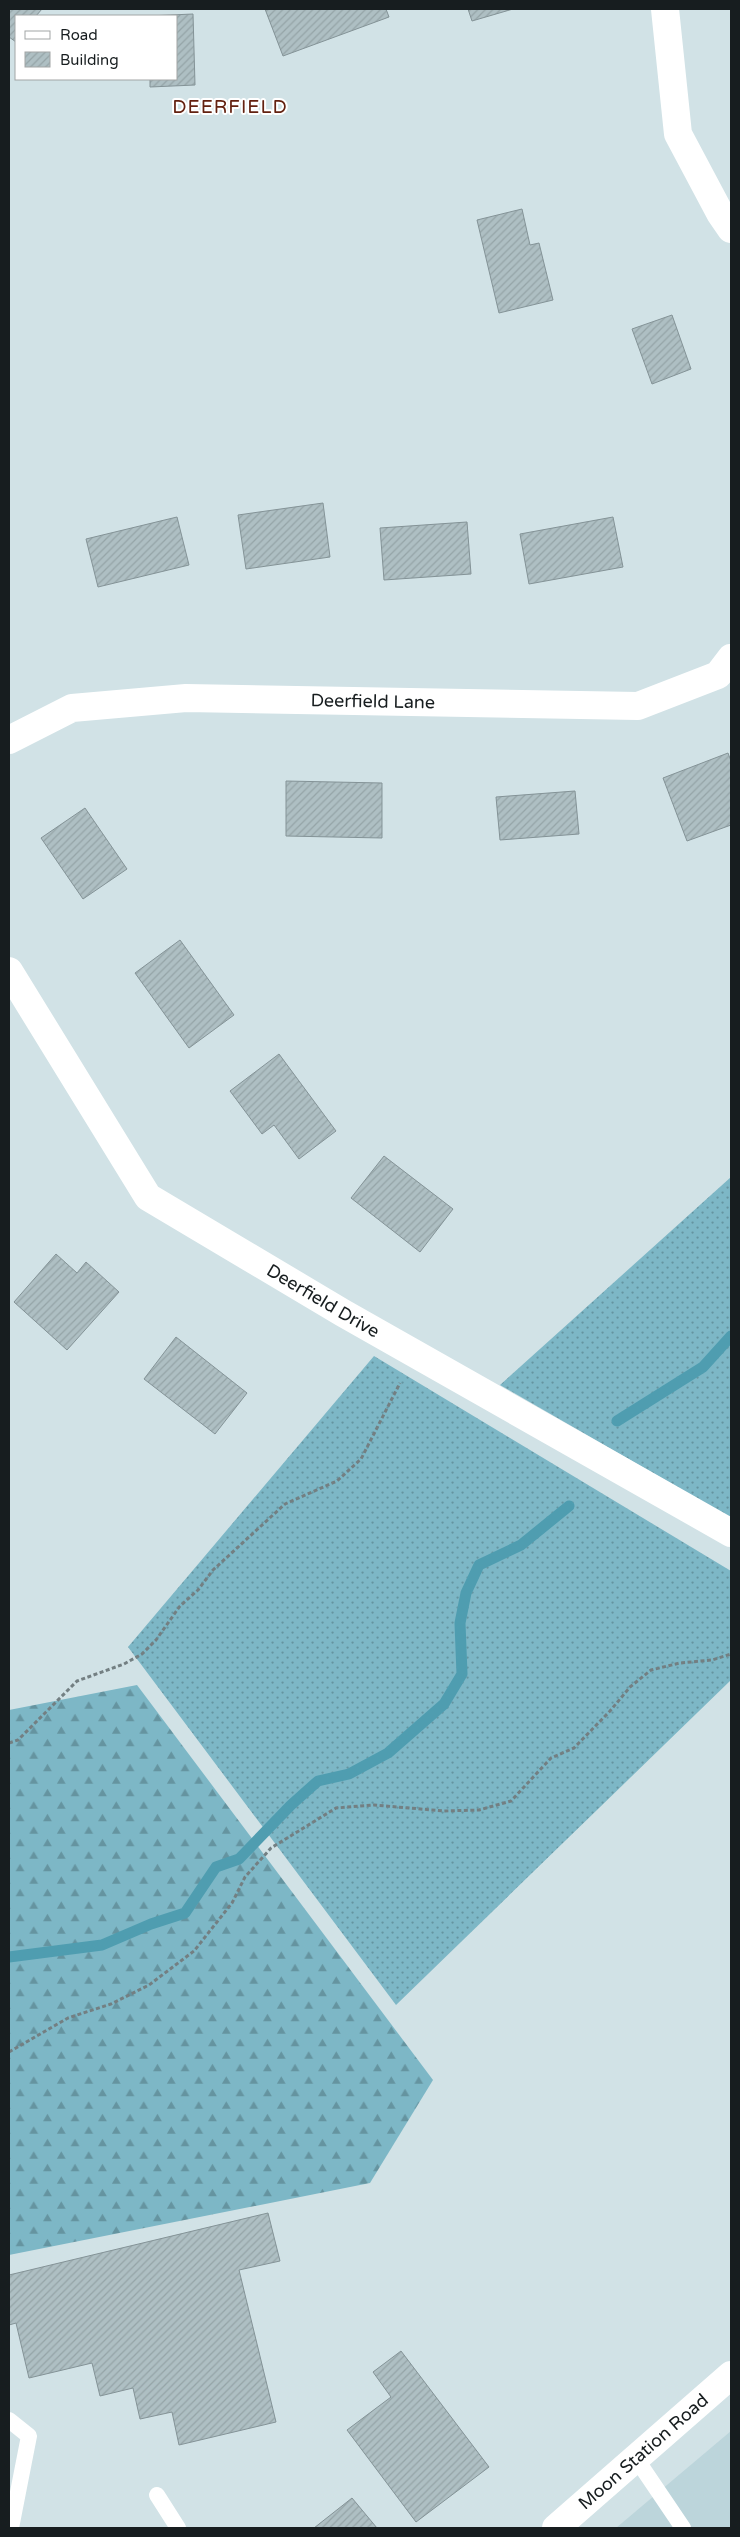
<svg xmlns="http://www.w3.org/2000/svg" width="740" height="2537" font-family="'Varela Round',sans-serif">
<defs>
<pattern id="grass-dots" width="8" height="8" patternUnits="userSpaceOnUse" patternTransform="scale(1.25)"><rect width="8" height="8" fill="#7db7c6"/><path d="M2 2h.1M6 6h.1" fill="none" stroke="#6594a0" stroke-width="1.8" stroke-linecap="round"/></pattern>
<pattern id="forest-firs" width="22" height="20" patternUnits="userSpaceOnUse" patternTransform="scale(1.25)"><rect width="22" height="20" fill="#7db7c6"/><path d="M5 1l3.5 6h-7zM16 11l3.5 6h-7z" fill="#6594a0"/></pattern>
<pattern id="building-hatch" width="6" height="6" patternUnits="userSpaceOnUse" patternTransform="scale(1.25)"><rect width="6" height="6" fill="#aebfc3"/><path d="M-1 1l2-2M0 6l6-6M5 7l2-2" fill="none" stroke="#95a4a7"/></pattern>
</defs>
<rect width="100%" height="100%" fill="#d1e2e6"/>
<!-- built -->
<path fill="#bcd5db" d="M731,2431V2528H616Z"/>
<!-- grass -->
<path fill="url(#grass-dots)" d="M731,1177V1518L500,1385Z
M374,1356L731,1571V1680L396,2005L128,1647Z"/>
<!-- forest -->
<path fill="url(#forest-firs)" d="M137,1685L433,2080L370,2183L9,2255V1710Z"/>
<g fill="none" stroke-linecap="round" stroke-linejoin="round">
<!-- stream -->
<path stroke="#4f9db0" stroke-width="11" d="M617,1421L703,1367L731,1336
M9,1957L102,1945L151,1924L185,1913L216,1867L239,1859L291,1805L318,1781L349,1774L388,1753L444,1704L462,1674L460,1623L466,1593L479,1565L521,1545L569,1506"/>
</g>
<!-- building -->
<path fill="url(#building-hatch)" stroke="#849397" d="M9,9H42L36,16H16V42L9,37Z
M265,9H386L389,17L283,56Z
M468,9H513L472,21Z
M193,14L195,85L150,87V79H176V16H148Z
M522,209L530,245L539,243L553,300L499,313L477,220Z
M672,315L691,369L652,384L632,329Z
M323,503L330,557L246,569L238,515Z
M177,517L189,565L98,587L86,539Z
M613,517L623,567L529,584L520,534Z
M467,522L471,574L384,580L380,528Z
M728,753L731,761V825L687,841L663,778Z
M286,781L382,783V838L286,836Z
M575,791L579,834L500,840L496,797Z
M85,808L127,869L83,899L41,838Z
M180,940L234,1015L189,1048L135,973Z
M279,1054L336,1131L299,1159L274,1125L262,1134L230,1091Z
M384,1156L453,1209L420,1252L351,1198Z
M56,1254L77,1273L86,1262L119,1292L67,1350L14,1302Z
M176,1337L247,1393L215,1434L144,1379Z
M268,2213L280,2261L239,2270L276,2422L179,2445L172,2412L140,2419L133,2388L100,2396L92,2363L29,2378L16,2323L9,2325V2275Z
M401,2351L489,2467L416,2522L347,2430L391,2397L373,2372Z
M352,2498L377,2528H314Z"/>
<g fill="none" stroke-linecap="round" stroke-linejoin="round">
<!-- path -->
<path stroke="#737f82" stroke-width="3" stroke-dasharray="4 2.5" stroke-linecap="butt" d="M9,1743L18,1740L77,1681L124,1664L142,1654L156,1640L180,1606L198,1590L213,1570L285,1504L337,1481L361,1459L400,1383
M9,2052L68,2018L111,2004L149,1985L194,1951L232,1903L245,1877L271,1848L336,1808L374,1805L444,1811L479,1810L511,1801L551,1758L574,1748L610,1711L630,1687L651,1670L680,1663L712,1660L731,1654"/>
<!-- lane -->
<path stroke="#fff" stroke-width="16" d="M9,2420L29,2436L11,2528
M635,2457L683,2528
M157,2495L178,2528"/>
<!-- street -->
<g stroke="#fff" stroke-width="28">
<path d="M665,9L678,134L720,213L731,229"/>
<path id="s1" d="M9,740L72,708L186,698L638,706L718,675L731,658"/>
<path id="s2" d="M9,971L148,1197L343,1313L731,1533"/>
</g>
<!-- secondary -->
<path stroke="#fff" stroke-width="28" id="s3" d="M556,2528L731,2375"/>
</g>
<g text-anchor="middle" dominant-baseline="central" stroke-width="4" stroke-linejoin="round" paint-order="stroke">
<!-- street labels -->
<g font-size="18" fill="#171d1f" stroke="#fff">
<text stroke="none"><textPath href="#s1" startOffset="372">Deerfield Lane</textPath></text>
<text stroke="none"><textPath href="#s2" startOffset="469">Deerfield Drive</textPath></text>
<text stroke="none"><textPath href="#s3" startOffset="116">Moon Station Road</textPath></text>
</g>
<!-- neighbourhood labels -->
<g font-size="19" letter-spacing="1" fill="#632110" stroke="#fff">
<text x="230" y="107">DEERFIELD</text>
</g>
</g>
<!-- border -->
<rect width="740" height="2537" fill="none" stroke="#171d1f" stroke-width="20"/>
<!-- legend -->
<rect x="15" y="15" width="162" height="65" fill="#ffffff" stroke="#a2a5a5"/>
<rect x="25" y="31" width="25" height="8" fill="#ffffff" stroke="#a2a5a5"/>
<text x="60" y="40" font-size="15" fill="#171d1f">Road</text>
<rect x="25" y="52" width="25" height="15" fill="url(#building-hatch)" stroke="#a2a5a5"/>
<text x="60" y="65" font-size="15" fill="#171d1f">Building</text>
</svg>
